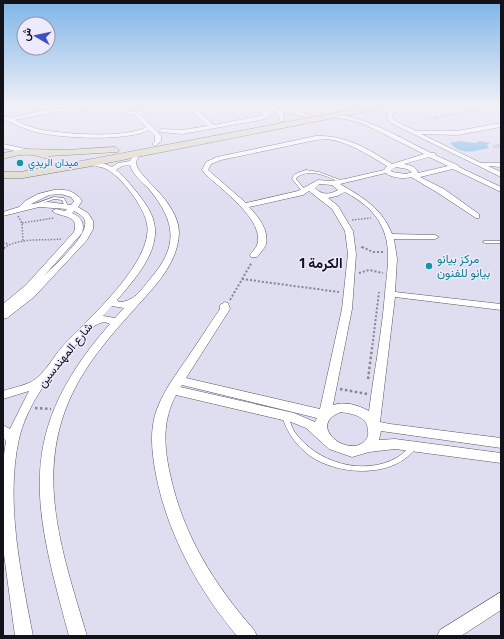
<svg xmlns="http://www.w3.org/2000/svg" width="504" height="639" font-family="'Fira Sans Condensed',Vazirmatn,sans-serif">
<rect width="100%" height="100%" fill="#dfddf0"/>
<!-- water -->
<path fill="#7fb7e8" d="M459,141L476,143L479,141L490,143L487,145L489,148C475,151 461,156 450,143Z"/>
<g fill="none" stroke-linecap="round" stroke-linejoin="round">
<defs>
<path id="service" d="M306,170L319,172L343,181L340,182C326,176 311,168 297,177L296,179L306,191L303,192L292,179C294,173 300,172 306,170Z
M54,197L64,198L68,206L67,207H65L62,200L54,199L35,206H34L32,205Z
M484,241H501V243H485L483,242Z
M283,414H287C290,420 291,426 294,431C316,463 364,477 398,457C403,454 408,448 412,444L414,443L416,444L417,446C396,479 339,476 310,456C296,445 287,433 282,416Z"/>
<path id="minor" d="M71,106L124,108L129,106H170L149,109V111L140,114L161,136V141L155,146L152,144L155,141V136L149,130C127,142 59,138 35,132C24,129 13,123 3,119V115L10,118L44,110L73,107ZM82,108L123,111L124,113L135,115L146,127C125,139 62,134 38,129C30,127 23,124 15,120L44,114ZM133,108H142L144,109L137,112L128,111Z
M186,106H192L214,125L264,115L254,106C262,106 266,109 270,116L260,120L182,134L160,132L159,131L162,129L182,130L208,126Z
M267,106H274L283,112L284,121H280L278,114Z
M278,106C284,106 303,112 308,115L305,117L289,113Z
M403,106H412L394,112L392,117L395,121L416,131H457L501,123V127L457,135L421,134L481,163H501V167L488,166L501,172V177L391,123L386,117L390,110Z
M334,114C369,118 399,137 431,153H435V155L455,164L458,165L459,167L501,187V192L453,169L420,177L444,189L479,214V218H476L438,193L411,177C404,179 391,178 386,173L340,184C362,197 382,208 392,234L435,235L439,237L435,239H394L397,259L395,292L501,304V310L395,297L380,422L390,424L501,438V448L381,431L379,440L395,439L501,453V463L395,449L369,452L352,457L329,449L306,428L291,422L176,395C162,421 164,447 170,474C183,535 214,584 254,630L257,636H237C198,589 168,535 156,475C152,453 149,430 157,409C164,390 177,373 188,357C199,341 209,325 220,309V305L225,302L228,303L230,309L186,378L320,409L342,309L348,254L345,231L332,209L309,191L303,195L249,207C258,216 269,230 266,244C265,248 260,253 257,257H251L250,255C252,252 256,248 257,245C266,221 220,188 205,174L202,170L206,162L217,157L316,136C346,135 368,149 392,164L424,154L364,124L350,120L332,117L331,116ZM327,139C350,142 368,155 387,166L384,170L345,179L330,181L318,180L298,191L246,203L208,170L211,164L221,160L316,140ZM429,157L448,166L418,173C417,167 410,165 404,164ZM396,167L407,169L412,172L406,174L392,172L391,170ZM319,184L332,185L338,190C330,195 321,195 315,188ZM345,192C360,200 375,211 382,227C392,248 387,271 385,293C382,333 374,372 369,411C358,405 345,401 333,405L352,309L356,254L353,231L338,206L328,198L337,196ZM182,385L317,418L315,422L294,413L180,387ZM341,412C353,414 368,416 368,431C369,437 366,441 361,444C342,454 308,424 341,412Z
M135,153L140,154L136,162C137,171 144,175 149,182C162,195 179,213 179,233C178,266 150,291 130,314C112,334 94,355 80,379C30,465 61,548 87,636H69C34,506 13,434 110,324L105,322C91,323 78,343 69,353C48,377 26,408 19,439C5,501 21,574 33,636H15L3,547V461L6,441L3,438V425L10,429L29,391L3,399V391C14,387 31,385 39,376C48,368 54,356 62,347C86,321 154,262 147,224C144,207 123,179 108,170C102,166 94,167 89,163C95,159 105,164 112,167L118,163L130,161ZM130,165C133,175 142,182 149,189C176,222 179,246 150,279C142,289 134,302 119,302L117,300C134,280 161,251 154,222C151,210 143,200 135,190C129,183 124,176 116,170L122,166ZM112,306L124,308L115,318L103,316Z
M54,190C67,189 75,191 82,201L78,207L88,213L93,221V229L87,240L34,297L7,318L3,319V304L26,285L74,232C80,214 61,218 52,211L56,209L65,211L67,209L39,207L3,216V212L19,207L25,201L38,194ZM61,194L71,197L74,201L71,205L48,202L31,204L49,195ZM74,211C78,213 84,216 85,221C89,236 53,266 43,277L82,233C85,223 81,217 72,213Z
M501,592V610L461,636H437L440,630Z"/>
<path id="tertiary" d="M3,144L31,150L32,152L28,154L3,148Z"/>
<path id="secondary" d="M372,106H388L384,108L92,166L23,178H3V172H22L35,168L38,169Z
M115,147L119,150L118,152L49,156L48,158C42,159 38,155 32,155C22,154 13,156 3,159V153L24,149L65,150Z"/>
</defs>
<!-- service casing -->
<use href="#service" stroke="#595767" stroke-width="1"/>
<!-- minor casing -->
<use href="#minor" stroke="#595767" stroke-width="1"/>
<!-- tertiary casing -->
<use href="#tertiary" stroke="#595767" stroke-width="1"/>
<!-- secondary casing -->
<use href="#secondary" stroke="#595767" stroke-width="1"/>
<!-- path-far3 -->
<path stroke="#868592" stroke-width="1" stroke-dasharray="1 1" stroke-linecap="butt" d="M491,108H497L492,106
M496,108L501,109
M436,117L438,119L430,118Z
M436,117L490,108
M498,145L501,147L495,148L493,146Z
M498,145H501"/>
<!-- path-far2 -->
<path stroke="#868592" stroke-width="1.5" stroke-dasharray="1.5 1.5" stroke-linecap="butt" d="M18,216L22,223L23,242
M352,220L371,218
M22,223L54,218
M3,243L9,244
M361,247L364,248
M4,248C20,237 43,241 61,239"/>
<!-- path-far1 -->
<path stroke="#868592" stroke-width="2" stroke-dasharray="2 2" stroke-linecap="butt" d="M362,247L373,252H384
M3,249L5,247
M359,273L369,270L383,273
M242,279L339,292
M230,300L252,262
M372,349L379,292"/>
<!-- path -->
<path stroke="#868592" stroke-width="2.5" stroke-dasharray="2.5 2.5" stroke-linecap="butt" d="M368,379L372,348
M340,389L367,394
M35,408L51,409"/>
<!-- service -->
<use href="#service" fill="#fff" fill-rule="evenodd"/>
<!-- minor -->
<use href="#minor" fill="#fff" fill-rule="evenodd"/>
<!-- tertiary -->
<use href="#tertiary" fill="#fff" fill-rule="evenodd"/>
<!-- secondary -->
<use href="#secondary" fill="#e1dac6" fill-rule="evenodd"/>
</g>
<!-- sky -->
<linearGradient id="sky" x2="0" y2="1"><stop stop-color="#7eb5e8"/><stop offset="0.54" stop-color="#f1f0f8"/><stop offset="1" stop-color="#f1f0f8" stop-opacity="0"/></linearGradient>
<rect width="504" height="196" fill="url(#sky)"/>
<!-- markers -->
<g fill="#0f9aa8" stroke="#edeafd" stroke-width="1.5">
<circle cx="20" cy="163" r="4"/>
<circle cx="429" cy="266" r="4"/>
</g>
<g text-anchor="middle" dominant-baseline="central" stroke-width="3" stroke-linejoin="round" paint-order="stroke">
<!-- far-culture labels -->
<g font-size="10" fill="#0d838f" stroke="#edeafd" text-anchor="start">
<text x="28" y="163">ميدان الريدي</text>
</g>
<!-- culture labels -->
<g font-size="12" fill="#0d838f" stroke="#edeafd" text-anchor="start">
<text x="437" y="259">مركز بيانو<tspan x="437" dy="14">بيانو للفنون</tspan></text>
</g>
<!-- street labels -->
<g font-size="12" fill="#131219" stroke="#edeafd">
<text transform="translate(65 355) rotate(-51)">شارع المهندسين</text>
</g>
<!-- quarter labels -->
<g font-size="14" font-weight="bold" fill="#131219" stroke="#edeafd">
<text x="321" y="263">الكرمة 1</text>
</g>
</g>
<!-- border -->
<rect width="504" height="639" fill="none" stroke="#131219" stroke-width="8"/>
<!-- north arrow -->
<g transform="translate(36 36) rotate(279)"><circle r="19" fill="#edeafd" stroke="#9694a2"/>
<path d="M0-3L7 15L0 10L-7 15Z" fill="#3d50c3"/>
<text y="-6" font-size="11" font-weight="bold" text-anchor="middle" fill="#131219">ش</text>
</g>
</svg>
